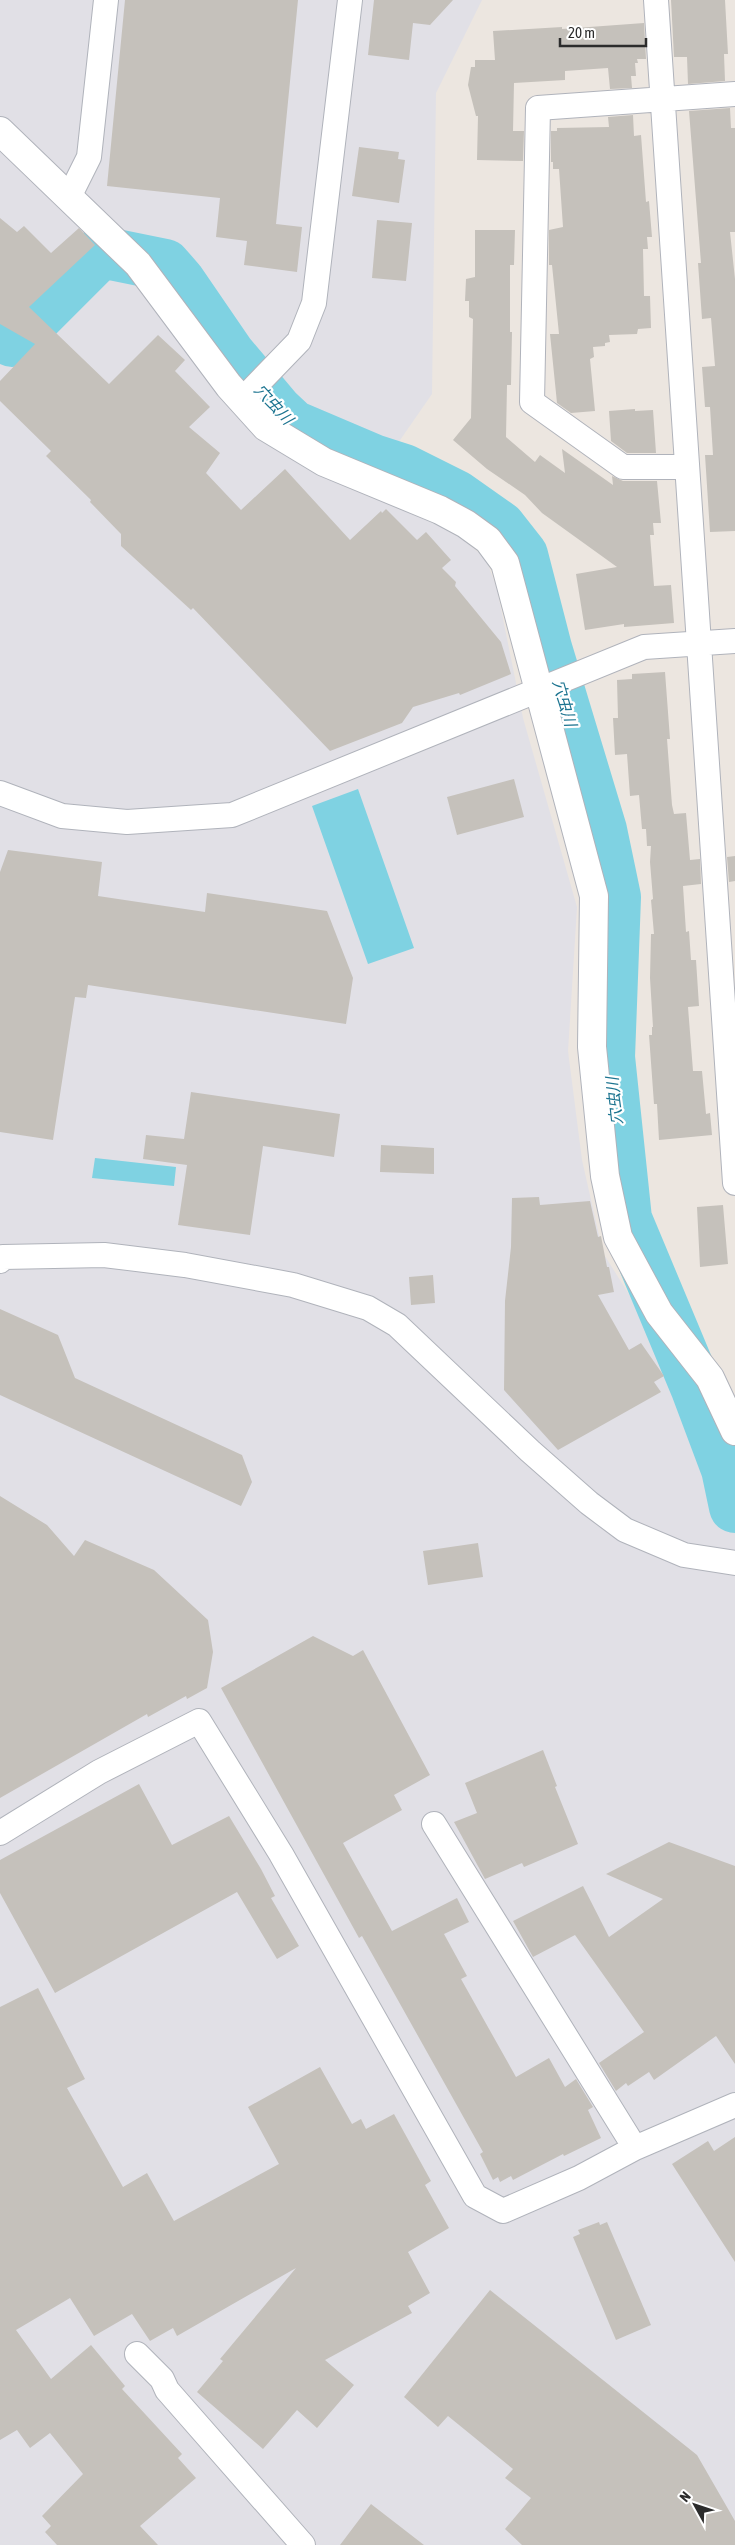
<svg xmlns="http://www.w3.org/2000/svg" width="735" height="2545" font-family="'Asap Condensed','Noto Sans JP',sans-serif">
<rect width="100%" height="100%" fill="#ece6e0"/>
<!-- industrial -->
<path fill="#e1e0e6" d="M0,0H482L436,93L432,394L371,482L458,535L486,559L497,589L523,718L577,907L568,1051L582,1160L603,1253L687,1387L722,1463L735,1530V2545H0Z"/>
<!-- water -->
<path fill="#7fd2e2" d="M358,789L414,948L368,964L312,806Z
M95,1158L176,1167L174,1186L92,1178Z"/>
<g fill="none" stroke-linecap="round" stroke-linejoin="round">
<!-- river -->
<path stroke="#7fd2e2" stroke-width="52" d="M0,333L12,341L101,252L165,265L179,281L229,354L277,411L293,426L373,460L404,470L456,496L500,527L522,555L546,648L601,830L615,897L609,1057L626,1219L697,1389L727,1469L735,1507"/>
</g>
<!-- building -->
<path fill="#c5c1bb" d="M125,0H298L276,224L302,227L297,272L244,265L247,241L216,237L220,198L107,186Z
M374,0H453L430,25L413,23L409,60L368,55Z
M671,0H725L728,54H724L725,81L688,84L687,57H674Z
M644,23L646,59H637L638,63H635L636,76H631L632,88L610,89L608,68L565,71V80L514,83L513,131H524L523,161L477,160L478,116H476L468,85L471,67H475V60H495L493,31L562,27V29Z
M730,108L731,128H735V232H730L735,279V531L710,532L705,455H713L710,407H705L702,367L715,366L711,318L702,319L698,263H701L689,111Z
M633,115L634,136L641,135L646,202L649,201L652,237H647L648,249H643L644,296H650L651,328L638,329L637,334L609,335L610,342L605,343V346L593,347L594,357L590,359L595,411L571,413L557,403L550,334H559L552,265H549V230L563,227L559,169H553V162H551V131H557V128L609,127L608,117Z
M359,147L399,152L398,159L405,160L399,203L352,196Z
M0,218L17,232L24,226L51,253L79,228L95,245L29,307L109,384L158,335L185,360L175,371L210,407L189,427L220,453L206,473L241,510L285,469L350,540L381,511L382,513L386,509L417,540L426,532L451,560L442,568L456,582L455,586L501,642L511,674L460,695L459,693L413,707L402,723L330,751L193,608L191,610L121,546V534L90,502L91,500L46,456L51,451L0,401V381L35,344L0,324Z
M377,220L412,223L406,281L372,278Z
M475,230H515L514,265H510V332H512L511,385H507L506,437L535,462L540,455L565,473L562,449L613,485L612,476L623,481H657L661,523H653L654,535H650L654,586L671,585L674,623L624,627V624L585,630L576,574L617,567L542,513L525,495L487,469L453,440L471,418L473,319L469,317V301H465L466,279L475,277Z
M635,409V411L653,410L656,453H627L611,441L609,411Z
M665,672L670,739H667L672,805L674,814L686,813L690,860L700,859L701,884L683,886L686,932L689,931L691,960H696L699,1006L688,1007L693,1071H702L706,1114L710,1113L712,1135L659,1140L657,1104H654L649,1035H652V1027H653L650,978L651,934H654L651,900L653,899L650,862L651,846H647L646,829H642L639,795L630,796L627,754L615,755L613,718H618L617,680L632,679V674Z
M514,779L524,817L457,835L447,797Z
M8,850L102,862L98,896L205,912L207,893L327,911L353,978L346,1024L88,985L86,998L75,997L53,1140L0,1132V872Z
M735,856V881L729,882L727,857Z
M191,1092L340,1114L334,1157L263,1146L250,1235L178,1225L187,1165L143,1159L146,1135L184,1139Z
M381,1145L434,1148V1174L380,1172Z
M539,1197L540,1205L590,1201L598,1237L601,1236L607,1267H609L614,1292L598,1295L629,1350L641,1343L664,1376L654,1382L661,1392L558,1450L504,1390L505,1301L511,1247L512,1198Z
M723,1205L728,1264L700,1267L697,1207Z
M433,1275L435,1303L411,1305L409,1277Z
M0,1309L58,1335L75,1378L242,1455L252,1482L241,1506L0,1395Z
M0,1496L47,1525L74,1556L85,1540L154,1570L208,1620L213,1652L207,1688L187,1699L186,1696L148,1717L147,1714L0,1798Z
M478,1543L483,1577L428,1585L423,1551Z
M313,1636L353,1656L363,1650L430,1775L394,1795L402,1810L343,1843L392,1931L457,1898L469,1922L444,1934L467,1976L461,1979L516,2077L549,2058L565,2087L576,2079L593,2107L588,2110L601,2138L564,2156L563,2154L513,2180L511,2176L500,2182L498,2177L493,2180L480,2154L483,2152L362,1936L359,1938L221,1688Z
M543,1750L557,1786L555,1787L578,1844L524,1867L522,1863L485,1879L454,1822L477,1813L465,1783Z
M139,1784L172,1845L229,1816L261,1869L275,1896L271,1898L299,1946L277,1959L237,1892L55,1993L0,1893V1860Z
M669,1842L735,1866V2064L716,2036L654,2080L649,2072L628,2086L626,2083L616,2091L599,2063L644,2032L575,1935L533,1957L513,1921L583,1886L609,1937L663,1899L606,1874Z
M38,1988L85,2079L67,2088L123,2187L147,2173L174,2221L279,2164L248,2107L320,2067L352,2124L361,2119L366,2129L394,2114L431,2181L425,2185L449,2228L408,2252L430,2293L408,2306L412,2313L325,2360L354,2385L317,2428L297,2410L263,2449L197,2392L223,2361L220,2359L296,2268L177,2336L173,2328L150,2341L132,2314L94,2336L70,2298L16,2330L51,2379L91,2345L125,2386L122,2389L182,2454L178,2458L196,2478L140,2526L158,2545H57L45,2532L51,2526L42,2516L83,2474L50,2433L30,2448L17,2430L0,2440V2007Z
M735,2137V2262L672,2164L708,2141L714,2151Z
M599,2222L600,2225L607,2222L651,2325L616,2340L573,2237L580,2234L578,2230Z
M490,2290L697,2455L735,2521V2545H522L505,2529L531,2498L505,2478L513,2469L448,2416L438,2427L404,2397Z
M371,2504L424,2545H340Z"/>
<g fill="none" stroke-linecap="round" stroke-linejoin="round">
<defs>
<path id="street" d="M656,0L735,1183
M69,197L89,157L106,0
M241,401L299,341L314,303L350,0
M687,467H623L532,402L538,108L735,94
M0,793L62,816L127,822L232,815L644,647L735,641
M0,1261L3,1257L104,1255L185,1265L293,1285L368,1308L397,1325L530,1451L589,1503L625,1530L684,1555L735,1563
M434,1824L635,2148
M0,1833L99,1772L199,1721L281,1854L475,2196L503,2211L579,2178L635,2148L735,2105
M137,2354L162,2379L167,2390L303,2545"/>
<path id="secondary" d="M0,131L138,264L229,386L266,427L324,462L440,510L466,524L488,540L505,563L594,896L592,1047L605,1176L618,1237L659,1313L710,1378L735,1431"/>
</defs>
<!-- street casing -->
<use href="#street" stroke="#b0b3bb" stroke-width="26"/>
<!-- secondary casing -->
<use href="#secondary" stroke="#b0b3bb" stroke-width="30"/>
<!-- street -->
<use href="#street" stroke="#fff" stroke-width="24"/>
<!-- secondary -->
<use href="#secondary" stroke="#fff" stroke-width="28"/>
</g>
<g text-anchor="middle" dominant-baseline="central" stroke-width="4.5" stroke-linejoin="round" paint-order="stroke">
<!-- water labels -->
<g font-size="16" font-style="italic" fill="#1c7490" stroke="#fff">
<text transform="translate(274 404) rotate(47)">穴虫川</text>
<text transform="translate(565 703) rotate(74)">穴虫川</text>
<text transform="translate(614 1101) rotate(-96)">穴虫川</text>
</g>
</g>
<!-- north arrow -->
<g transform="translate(695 2505) rotate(310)" stroke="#ffffff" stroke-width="4" paint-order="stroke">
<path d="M0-4L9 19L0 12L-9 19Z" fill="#2c2c2c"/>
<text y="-8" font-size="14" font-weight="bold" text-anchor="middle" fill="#2c2c2c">N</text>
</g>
<!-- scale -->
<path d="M560 38v8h86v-8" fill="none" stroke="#2c2c2c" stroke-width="2.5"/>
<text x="568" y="38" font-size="15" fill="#2c2c2c" stroke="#ffffff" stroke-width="4" paint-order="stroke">20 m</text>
</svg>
